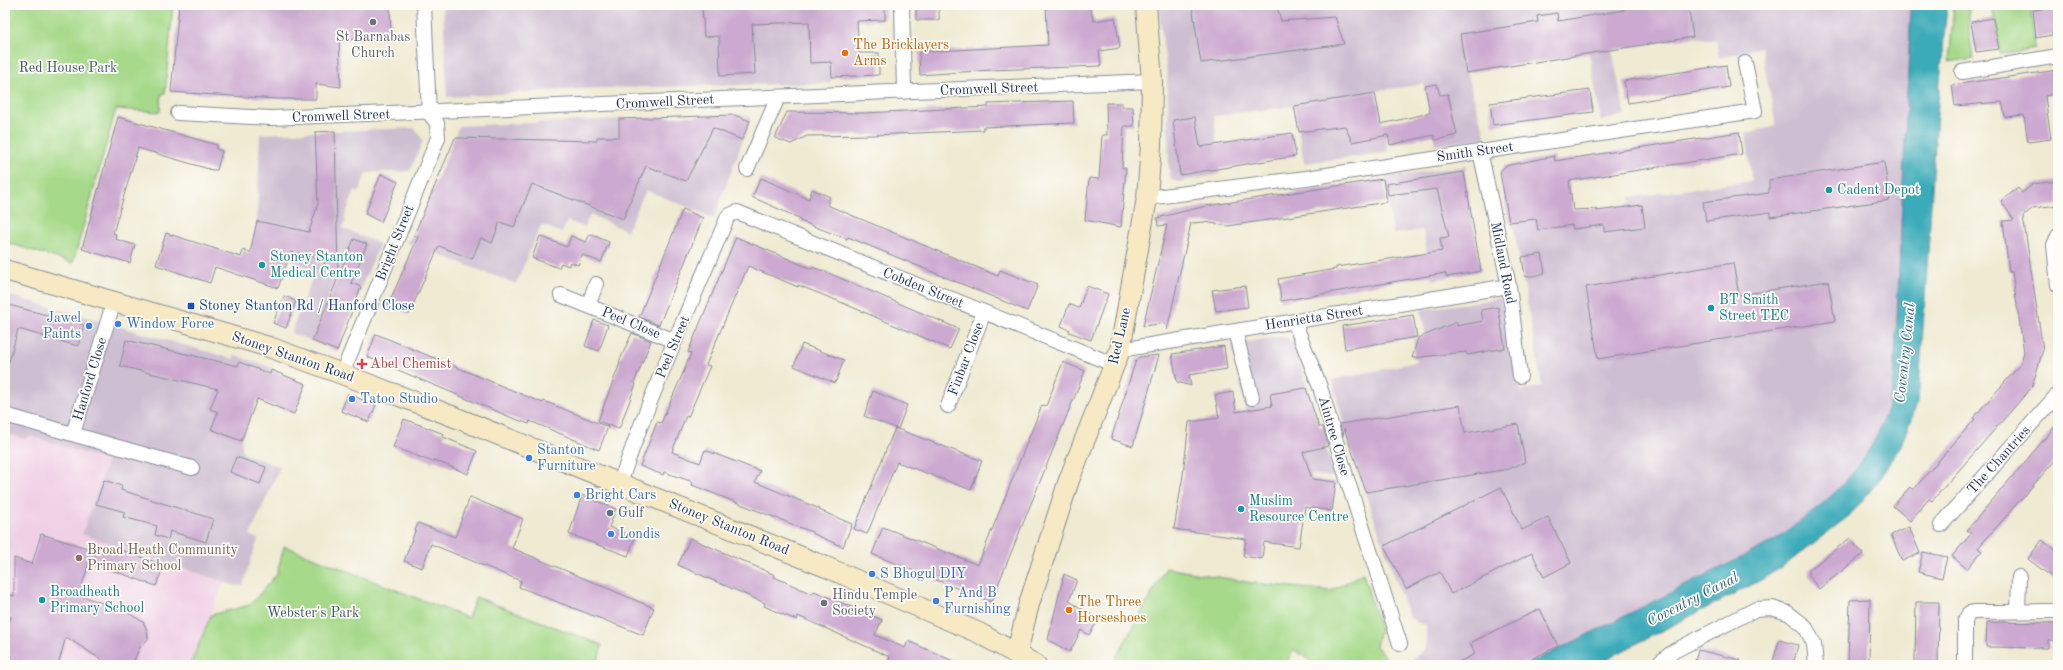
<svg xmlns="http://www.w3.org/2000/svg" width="2063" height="670" font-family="'Old Standard TT',serif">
<rect width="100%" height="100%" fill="#fdfcf7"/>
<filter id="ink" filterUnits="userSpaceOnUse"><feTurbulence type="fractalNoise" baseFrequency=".025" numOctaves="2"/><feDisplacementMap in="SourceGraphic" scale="8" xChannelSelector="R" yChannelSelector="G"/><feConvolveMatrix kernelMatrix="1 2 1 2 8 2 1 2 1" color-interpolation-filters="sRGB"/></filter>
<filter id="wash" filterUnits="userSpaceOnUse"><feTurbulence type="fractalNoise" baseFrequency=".012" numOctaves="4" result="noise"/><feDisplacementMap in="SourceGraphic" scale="16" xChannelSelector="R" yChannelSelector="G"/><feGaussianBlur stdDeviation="0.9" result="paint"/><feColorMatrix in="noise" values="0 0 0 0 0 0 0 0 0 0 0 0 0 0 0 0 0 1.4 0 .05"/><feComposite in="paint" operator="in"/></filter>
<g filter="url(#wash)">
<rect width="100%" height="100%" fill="#efead1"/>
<!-- built -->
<path fill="#f0d0e5" d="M5,430L7,435L22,439L31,436L109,461L82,534L224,582L190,665H5Z"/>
<!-- industrial -->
<path fill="#cebed2" d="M443,5H885V20L831,23L832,77L830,83L600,88L447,97Z
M1158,5H1911L1894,381L1890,402L1874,444L1846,481L1827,501L1800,522L1770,543L1527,665H1406L1426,648V625L1418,623L1409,617L1356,467L1332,380L1416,362L1413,339L1426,337L1421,310L1501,298L1521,391L1542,386L1515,235L1500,172L1505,166L1554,156L1563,201L1571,197L1573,210L1631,204L1630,197L1752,181L1746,133L1776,126L1761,47L1719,58L1716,40L1693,37L1612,50L1625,115L1601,121L1589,53L1466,72L1486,138L1435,145L1424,84L1376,91L1388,152L1384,153L1304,163L1294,106L1214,116L1220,174L1178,182L1171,179L1169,171L1167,72Z
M740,114L751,118L714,218L646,190L627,231L590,214L585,227L567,221L562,233L541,225L516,284L406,242L414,235L459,126Z
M414,128L423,140L410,171L366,173L359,192L355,190L344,219L346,220L342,228L380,244L361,287L336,278L312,341L291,333L315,271L293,263L300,254L252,243L257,221L260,134Z
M1466,166L1465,172L1481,271L1432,280L1423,230L1393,234L1386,177Z
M5,294L233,359L235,355L273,368L268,373L241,441L243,453L280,467L250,535L258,539L243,585L236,586L82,534L108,461L31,436L23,439L7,434L5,430Z
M1281,337L1288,338L1296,350L1332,468L1338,478L1185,456L1189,422L1246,414L1232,344Z"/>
<!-- green -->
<path fill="#a6d989" stroke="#608474" d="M5,5H173L165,94H161L160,112L116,109L73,263L5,242Z
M1954,5H1971L1969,7V32L1973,58L1949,62Z
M1992,5H2031L2035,48L2000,54Z
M284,546L468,618L476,597L602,645L597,665H190L211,615L250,605L277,574Z
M1166,568L1253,583L1331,591L1363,573L1380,630L1376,646L1386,658L1378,665H1318L1294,650L1285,665H1112Z"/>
<!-- water -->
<path fill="#3baab9" stroke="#2b6c8c" d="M1911,5H1947L1937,115L1919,390L1917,404L1901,445L1877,483L1850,515L1789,562L1761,580L1595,665H1527L1770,543C1834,499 1879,462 1894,381Z"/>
<g id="blocks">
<!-- building -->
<path fill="#cca9d0" d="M179,5H390L391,38L339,40L341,87L316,84V99H277L171,92Z
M702,5H885V20L857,21L859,53H879V75L832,77L831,62L810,63L809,22L752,24L755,74L720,76L719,36L704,37Z
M916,5H939V20H916Z
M1063,5H1089L1094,21L1115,18L1120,48L1099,51L1101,66L991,70L920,75L919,52L1048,45L1046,6Z
M1192,5H1277L1281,21L1335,17L1344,44L1201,63Z
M1633,5H1646L1647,7L1662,5H1688L1693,37L1466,73L1460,34L1538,22L1537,16L1557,13L1558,21L1624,10L1623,7Z
M2058,7V31L2052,32V35L2036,38L2033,10Z
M1993,18L1999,49L1976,52L1971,22Z
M1726,65L1729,87L1628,103L1624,81Z
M2058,70V88L2055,89V94L2045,96L2051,139L2028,142L2024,115L2005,117L2002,102L1955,106L1952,85Z
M1437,84L1440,95L1448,94L1457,135L1435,140L1434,135L1390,145L1388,135L1352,142L1345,126L1299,132L1294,106L1375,93L1381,124L1430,113L1425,86Z
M1590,90L1593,112L1493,125L1490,103Z
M1073,101L1074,123L983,127V130L873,135L807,136L791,144L775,138L787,112L864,113L988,107V104Z
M1106,103H1122V107H1133L1134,126H1124L1122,168H1126L1121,227L1085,220L1089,178L1099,179L1102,135H1107Z
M734,115L750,121L742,140L713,128L686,181L646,166L623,219L532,184L514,227L500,222L492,243L481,238L472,259L439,246L409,314L388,305L418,237L414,235L455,138L597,141V137H619V119Z
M118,117L217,145L216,149L222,151L217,170H212L138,148L113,233L116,234L115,239L135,245L130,263L82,249Z
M1195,117L1200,147L1292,133L1296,156L1180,175L1173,120Z
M335,131L338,273L323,267L326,260L291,252L278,288L215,267L210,283L156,265L166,233L241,257L243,250L250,253L257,221L309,232L318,204L315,132Z
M1739,132L1742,154L1569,181L1573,210L1596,209L1597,211L1642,205L1645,227L1604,232V225L1573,229L1572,225L1538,230L1536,219L1509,222L1500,172L1505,166L1554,156L1555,161Z
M1884,162L1890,200L1770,217V212L1706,221L1703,202L1769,193V180Z
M1464,172L1481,271L1447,277L1445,273L1281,301L1278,279L1336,269V267L1442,251L1440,238L1449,237L1437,189L1388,195L1386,184Z
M381,174L398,182L381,222L365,214Z
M761,178L809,199L812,189L830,197L827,205L998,276L1000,270L1038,285L1027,311L848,237L847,239L800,221L801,219L752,197Z
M1383,179L1387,202L1228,226L1204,222L1191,223L1167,330L1166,323L1143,326L1167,225L1158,226L1157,218L1206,206Z
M2058,181V205L2033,208L2023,216L2043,350L2032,387L1932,501L1929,499L1910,521L1893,506L1910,487L1913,490L1975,419L1973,418L2020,365L2024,352L2012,272H2009L2003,221L2014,220L2001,201L2018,188L2022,193L2033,184Z
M683,209L703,218L659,325L639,317Z
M590,234L609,242L601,262L582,255L578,265L570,262L569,266L561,263L559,268L532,258L540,236L567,247L571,236L586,242Z
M736,237L812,269V267L826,272L959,329L950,349L838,301L798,285V287L748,266L706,365L710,366L688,417L686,416L672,452L700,463L705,450L760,471L755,482L820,509L819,510L852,524L843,547L812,533V532L692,485L693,482L664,472L663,475L640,466L657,422L661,423L683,373L691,353L688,352Z
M354,239L367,244L351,283L361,287L337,351L312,341Z
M1542,254L1545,274L1525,277L1522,257Z
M1733,263L1739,295L1828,281L1835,321L1598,359L1586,287Z
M1087,286L1108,294L1091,340L1069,332L1070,330L1061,326L1069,304L1079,308Z
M1245,286L1248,307L1216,311L1212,290Z
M284,296L296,301L286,328L273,323Z
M5,304L84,325L78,346L18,329L9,362L5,361Z
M1498,307L1505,348L1467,355L1466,352L1412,358L1418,338L1457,322V326L1483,321L1481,310Z
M1413,315L1417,337L1345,349L1342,326Z
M594,320L608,325L599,351L585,346Z
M632,333L651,341L634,383L636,384L619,429L598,421L620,363L619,362Z
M376,334L543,403L544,401L608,427L599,450L530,421L529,424L510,417L367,357Z
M126,340L238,366L239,362L270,374L271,370L306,384L294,414L257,399L241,441L211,429L218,412L210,409L218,389L120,366Z
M802,344L844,360L835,383L794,366Z
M1224,346L1227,369L1189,375L1191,386L1177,382L1172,354Z
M1159,355L1133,446L1111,439L1136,360L1139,357Z
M1063,362L1085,371L991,602L872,554L883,527L978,565L1042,405L1046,406Z
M1306,388L1319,427H1323L1328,446L1303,452L1312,479L1336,482L1332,511L1305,507L1299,547L1264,542L1262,559L1243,556L1246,539L1174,529L1183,475L1189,422L1219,418L1215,395L1233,392L1236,412L1272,406L1270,394Z
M873,391L907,405L898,429L864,416Z
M348,394L376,405L369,422L341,411Z
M1460,405L1465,433L1518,424L1525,462L1509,469L1366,492L1344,428L1343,436L1340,424Z
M404,419L444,434L443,437L477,451L468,474L434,460L433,462L393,447Z
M2058,423V457L1978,548L1982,551L1967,569L1952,556L1971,534L1967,530Z
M895,428L982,461L971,490L897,462L867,534L854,529Z
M236,457L266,467L260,484L230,472Z
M104,480L122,486L121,490L213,519L206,542L170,531L168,539L155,535L157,526L123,517L125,512L96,504Z
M1501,487L1522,530L1548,517L1571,563L1544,577L1532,553L1451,594L1440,572L1406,589L1384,546Z
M582,495L616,509L609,527L635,537L628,556L569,534Z
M470,497L523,519L512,548L654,608L643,635L519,587L521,581L431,544L422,568L404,561L418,523L455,537Z
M1909,527L1920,553L1902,561L1891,535Z
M41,534L110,555L112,547L164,565L156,586L89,562L79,595L125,611L143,622L147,630L148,639L140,647L132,665H110L66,637L58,665H5V651L10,636L5,635L11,617L7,615L6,594L14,596V558L32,564Z
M690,538L775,575L774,577L812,594L814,591L882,620L875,635L905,648L908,641L962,665H887L890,657L798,616L797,620L779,613L764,606L765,603L678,565Z
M1850,538L1863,554L1819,589L1809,576V570Z
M2042,540L2058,552V571L2053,578L2028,559Z
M1923,552L1947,557L1942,578L1918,572Z
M1064,574L1077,580L1069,601L1099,619L1089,635L1081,630L1070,652L1048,640Z
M1870,599L1869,662L1848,661L1850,600Z
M1916,602H1939L1938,663H1915Z
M1540,609L1558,646L1519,665H1453L1475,654L1470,643Z
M1987,622L2058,623V641L2048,640V648L1986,647Z
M1779,640L1798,645L1793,665H1772Z
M1698,650L1740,660V665H1694Z"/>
</g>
</g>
<g filter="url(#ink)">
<use href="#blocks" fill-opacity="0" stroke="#858c98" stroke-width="1"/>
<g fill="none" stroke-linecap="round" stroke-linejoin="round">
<defs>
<path id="street" d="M902,5L904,92
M1962,72L2058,56
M178,113L271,118L1152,81
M1480,151L1509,286L1520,376
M747,169L778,97
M1147,198L1306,178L1755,111L1745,63
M2058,236L2054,245L2058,285
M561,295L675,341
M588,306L596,284
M1294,321L1320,387L1347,479L1400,644
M1235,331L1252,398
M1120,350L1509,286
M342,374L438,138L437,123L429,113L424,5
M948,406L984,312
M5,415L192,468
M73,434L114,301
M620,483C651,392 691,304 728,216L737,212L1115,365
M1941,525L2058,394
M2018,611L2019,577
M1965,661V621L1969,613L1974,612L2058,611
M1657,665L1674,651L1756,609L1772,608L1788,613L1805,626L1814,644L1816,665"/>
<path id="secondary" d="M5,270L269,347L342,374L452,416L826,567L979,633L1036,665
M1017,652L1029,604L1069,480L1120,350L1147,198L1151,146L1152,81L1146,5"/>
</defs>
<!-- street casing -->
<use href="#street" stroke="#858c98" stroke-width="16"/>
<!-- secondary casing -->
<use href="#secondary" stroke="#858c98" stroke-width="22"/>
<!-- street -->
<use href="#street" stroke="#fff" stroke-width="14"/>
<!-- secondary -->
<use href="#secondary" stroke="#f7e9c3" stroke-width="20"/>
</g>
</g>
<!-- markers -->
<g fill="#6b7280" stroke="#fdfcf7" stroke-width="1.5">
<circle cx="373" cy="22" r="4"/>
<circle cx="824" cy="603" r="4"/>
</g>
<g fill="#e8710a" stroke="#fdfcf7" stroke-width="1.5">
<circle cx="845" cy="53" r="4"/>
<circle cx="1069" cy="610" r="4"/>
</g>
<g fill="#0f9aa8" stroke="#fdfcf7" stroke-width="1.5">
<circle cx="1829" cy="190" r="4"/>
<circle cx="262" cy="265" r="4"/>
<circle cx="1711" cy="308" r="4"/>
<circle cx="1241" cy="509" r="4"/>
<circle cx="42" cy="600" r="4"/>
</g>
<rect fill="#1a4fb4" stroke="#fdfcf7" stroke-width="1.5" x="187" y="302" width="8" height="8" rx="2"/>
<g fill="#3f7fe0" stroke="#fdfcf7" stroke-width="1.5">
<circle cx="118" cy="324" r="4"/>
<circle cx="89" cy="326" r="4"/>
<circle cx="352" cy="399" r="4"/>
<circle cx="529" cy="458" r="4"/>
<circle cx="577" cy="495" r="4"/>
<circle cx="611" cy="534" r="4"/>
<circle cx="872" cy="574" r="4"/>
<circle cx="936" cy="601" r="4"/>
</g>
<path fill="#e0444e" stroke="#fdfcf7" stroke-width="1.5" d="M360 358h4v4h4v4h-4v4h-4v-4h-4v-4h4z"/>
<circle fill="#5c6f8a" stroke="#fdfcf7" stroke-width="1.5" cx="610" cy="513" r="4"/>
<circle fill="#8d6e63" stroke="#fdfcf7" stroke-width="1.5" cx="79" cy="558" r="4"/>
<g text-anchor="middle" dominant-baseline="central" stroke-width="3.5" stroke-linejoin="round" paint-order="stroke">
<!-- worship labels -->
<g font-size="14" fill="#5b616d" stroke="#fdfcf7">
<text x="373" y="37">St Barnabas<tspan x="373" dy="16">Church</tspan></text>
<text x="832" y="595" text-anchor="start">Hindu Temple<tspan x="832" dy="16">Society</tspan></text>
</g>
<!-- food labels -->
<g font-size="14" fill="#c56008" stroke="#fdfcf7" text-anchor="start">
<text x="853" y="45">The Bricklayers<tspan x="853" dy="16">Arms</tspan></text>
<text x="1077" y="602">The Three<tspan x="1077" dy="16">Horseshoes</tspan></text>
</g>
<!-- park labels -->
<g font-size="14" fill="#3e5a69" stroke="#fdfcf7">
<text x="68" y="68">Red House Park</text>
<text x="313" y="613">Webster's Park</text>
</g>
<!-- street labels -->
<g font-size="14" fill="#1b2f5e" stroke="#fdfcf7">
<text transform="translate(989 89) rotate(-2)">Cromwell Street</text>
<text transform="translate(665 102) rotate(-3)">Cromwell Street</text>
<text transform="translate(341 116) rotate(-2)">Cromwell Street</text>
<text transform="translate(1475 152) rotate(-8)">Smith Street</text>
<text transform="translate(395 243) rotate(-68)">Bright Street</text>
<text transform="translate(1503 263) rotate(79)">Midland Road</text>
<text transform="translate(923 288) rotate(22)">Cobden Street</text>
<text transform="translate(1314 318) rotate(-9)">Henrietta Street</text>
<text transform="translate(631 323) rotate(22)">Peel Close</text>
<text transform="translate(1120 336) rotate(-77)">Red Lane</text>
<text transform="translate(673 347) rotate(-67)">Peel Street</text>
<text transform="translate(293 357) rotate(19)">Stoney Stanton Road</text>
<text transform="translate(966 359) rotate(-69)">Finbar Close</text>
<text transform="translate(90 379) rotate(-73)">Hanford Close</text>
<text transform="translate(1334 436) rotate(74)">Aintree Close</text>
<text transform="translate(1999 460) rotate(-48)">The Chantries</text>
<text transform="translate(729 527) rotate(22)">Stoney Stanton Road</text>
</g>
<!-- culture labels -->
<g font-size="14" fill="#0d838f" stroke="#fdfcf7" text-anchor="start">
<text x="1837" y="190">Cadent Depot</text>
<text x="270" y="257">Stoney Stanton<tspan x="270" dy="16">Medical Centre</tspan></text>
<text x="1719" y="300">BT Smith<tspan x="1719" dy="16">Street TEC</tspan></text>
<text x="1249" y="501">Muslim<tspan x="1249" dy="16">Resource Centre</tspan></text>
<text x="50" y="592">Broadheath<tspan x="50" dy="16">Primary School</tspan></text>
</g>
<!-- transit labels -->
<g font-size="14" fill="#164399" stroke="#fdfcf7" text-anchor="start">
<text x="199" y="306">Stoney Stanton Rd / Hanford Close</text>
</g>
<!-- shop labels -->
<g font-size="14" fill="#366cbe" stroke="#fdfcf7" text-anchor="start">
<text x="81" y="318" text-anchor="end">Jawel<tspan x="81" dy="16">Paints</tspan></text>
<text x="126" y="324">Window Force</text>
<text x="360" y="399">Tatoo Studio</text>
<text x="537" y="450">Stanton<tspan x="537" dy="16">Furniture</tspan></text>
<text x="585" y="495">Bright Cars</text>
<text x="619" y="534">Londis</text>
<text x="880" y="574">S Bhogul DIY</text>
<text x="944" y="593">P And B<tspan x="944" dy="16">Furnishing</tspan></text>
</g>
<!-- health labels -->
<g font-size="14" fill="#be3a42" stroke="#fdfcf7" text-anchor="start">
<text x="370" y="364">Abel Chemist</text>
</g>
<!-- service labels -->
<g font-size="14" fill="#4e5e75" stroke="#fdfcf7" text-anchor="start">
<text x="618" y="513">Gulf</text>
</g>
<!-- education labels -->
<g font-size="14" fill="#785e54" stroke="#fdfcf7" text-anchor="start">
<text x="87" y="550">Broad Heath Community<tspan x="87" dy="16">Primary School</tspan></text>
</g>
<!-- water labels -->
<g font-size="15" font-style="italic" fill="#286082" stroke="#fdfcf7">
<text transform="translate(1906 353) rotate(-84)">Coventry Canal</text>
<text transform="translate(1693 600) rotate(-27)">Coventry Canal</text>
</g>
</g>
<!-- margin -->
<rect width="2063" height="670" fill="none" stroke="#fdfcf7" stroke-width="20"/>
</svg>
